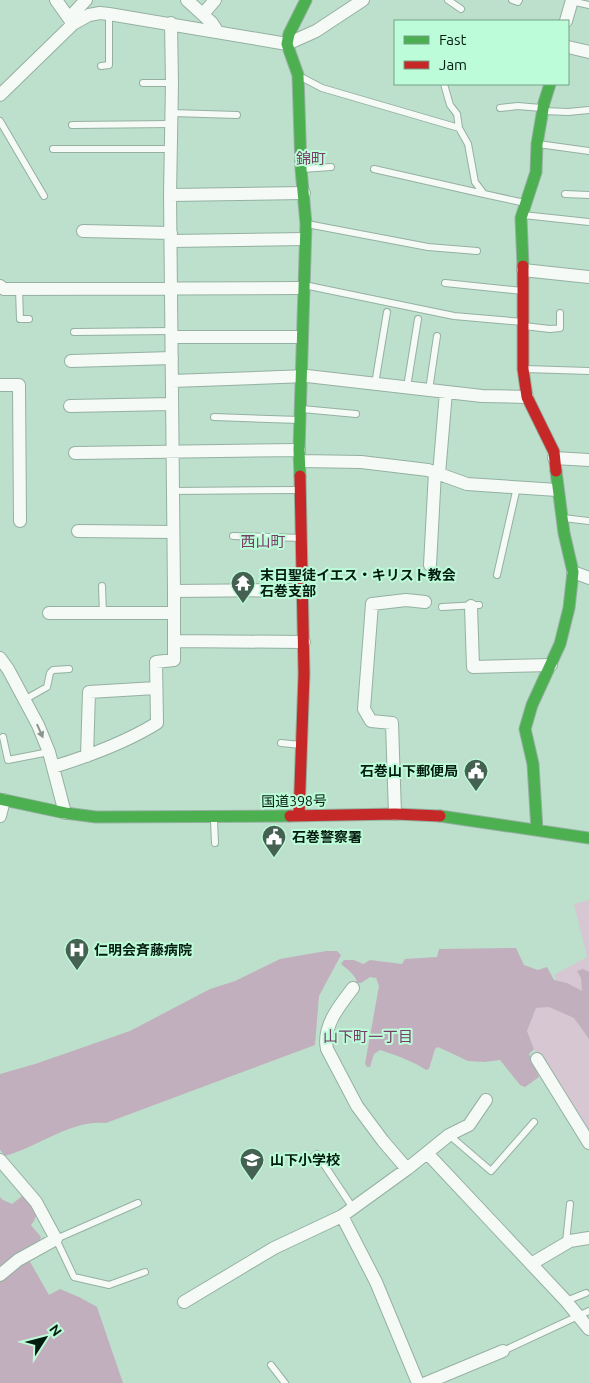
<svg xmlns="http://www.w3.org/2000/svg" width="589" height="1383" font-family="Ubuntu,'Noto Sans JP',sans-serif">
<rect width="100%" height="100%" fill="#bde0cc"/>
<!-- green -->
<path fill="#d6c7d2" d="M589,900V999L572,1010L554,975L587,957L574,904Z
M549,1007L574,1018L589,1039V1133L534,1049L527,1031L535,1008Z"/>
<!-- forest -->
<path fill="#c1afbd" d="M516,948L524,965L538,970L547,967L554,980L567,983L582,991L581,978L577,971L583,969L589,972V1039L574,1018L549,1007L536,1008L527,1031L534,1049L529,1054L539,1077L525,1087L520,1085L500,1060L484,1062L468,1061L438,1047L435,1049L429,1069L426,1070C415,1062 393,1054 380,1050L374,1054L370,1067H367L365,1064L379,986L376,978L370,977L361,983H357C356,975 347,969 341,964L344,960H354L363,964L370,960L402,964L405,959L437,957L439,949Z
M326,951H337L341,955L319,996L315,1045L106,1123C70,1120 38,1147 5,1156L0,1150V1074L35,1064L130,1031L210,989L235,981L280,959Z
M26,1193L37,1213L34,1221L31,1225L41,1237L39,1243L0,1271V1197L3,1200L12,1204Z
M29,1260L49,1295L60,1289L79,1297L97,1307L123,1383H0V1282L11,1272Z"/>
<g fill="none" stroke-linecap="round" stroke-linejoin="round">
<defs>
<path id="lane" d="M448,0L461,9
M512,0L518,2L519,0
M571,1L589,5
M101,66L109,65V14
M301,77L322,88L459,128
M143,83H172
M444,84L450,105L457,114L459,128L468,144L475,182L484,194L525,203
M500,108L518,106L541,108
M544,111L568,112L589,110
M172,113L237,115
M0,121L44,196
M72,125L172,124
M538,144L589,151
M53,149H171
M302,169L331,167
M374,169L484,194
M565,194L589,195
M523,215L589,222
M307,224L428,247L477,251
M445,283L523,291
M304,285L454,316L523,322
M19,289L20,319H29
M524,326L550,329L560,328V313
M74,332L172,331
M525,369L589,371
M375,384L387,312
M407,387L418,319
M429,390L437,336
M302,409L356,414
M214,417L299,420
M173,491L299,490
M563,518L589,521
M233,536L302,538
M497,575L517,487
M102,586L103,614
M442,607L479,605
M24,700L47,687L50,673L53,670L69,669
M3,737L8,760L49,752
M281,743L301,745
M214,821L215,843
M449,1135L491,1171L534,1122
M303,1163L317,1154L353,1208
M138,1203L56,1239L74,1277L109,1285L145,1272
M566,1242L570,1204
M566,1301L586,1293
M503,1351L589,1311
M271,1365L285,1383"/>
<path id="street" d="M56,0L73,24
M187,0L212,23L217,31
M203,14L215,0
M69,18L86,0
M566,21L572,0
M171,23L172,83L170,195L174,591L302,590
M568,47L589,52
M0,95L73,24L89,15L100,13L109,14L287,44L316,31L363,0
M170,195L304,193
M83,231L171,233
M171,241L305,239
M523,270L589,277
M0,286L4,289L303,288
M172,337H302
M71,361L172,358
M172,381L307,376L482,396L527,397
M0,385H19L20,521
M70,406L172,404
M75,453L299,450
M554,458L589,460
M300,461L361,462L428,470L467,484L557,490
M439,474L446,392
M78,531L173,532
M430,565L435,472
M573,572L589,578
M471,606L473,667L551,665
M49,613H174
M174,641L304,642
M0,658L8,669L38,725L49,752L65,813
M87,756L89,692L156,688
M53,767C89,756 125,743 157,723L156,662L174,660V591
M395,814L392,723L371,721L364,709L372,604L406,600L425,602
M0,816L4,800
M353,988C340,1005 322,1026 327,1049L357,1106L383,1141L407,1169
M537,1059L589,1143
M427,1153L566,1301L589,1329
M0,1160L36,1202L56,1239L18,1260L0,1275
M342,1216L376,1282L418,1383
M531,1264L570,1241L589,1238
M184,1302L274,1248L342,1216L407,1169L449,1135L469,1125L486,1100
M426,1383L503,1351"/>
<path id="fast" d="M523,266L521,218L536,172L537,144L544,103L550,84
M300,476L299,450L306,224L301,169L298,75L287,44L289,34L306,0
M0,799L65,813L96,817L290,816
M440,816L589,838
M537,830L533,764L525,729L532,705L560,644L569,608L573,572L564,533L556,471"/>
<path id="jam" d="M523,266V369L527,397L554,452L556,471
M290,816L395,814L440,816
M299,816L304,674L300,476"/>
</defs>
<!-- lane casing -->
<use href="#lane" stroke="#95b0a1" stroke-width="8"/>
<!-- street casing -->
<use href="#street" stroke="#95b0a1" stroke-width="14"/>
<!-- fast casing -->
<use href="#fast" stroke="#95b0a1" stroke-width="13"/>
<!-- jam casing -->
<use href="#jam" stroke="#95b0a1" stroke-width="13"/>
<!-- lane -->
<use href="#lane" stroke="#f5faf7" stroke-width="6"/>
<!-- street -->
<use href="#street" stroke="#f5faf7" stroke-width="12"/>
<!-- fast -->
<use href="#fast" stroke="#4caf50" stroke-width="11"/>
<!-- jam -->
<use href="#jam" stroke="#c62828" stroke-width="11"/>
</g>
<!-- one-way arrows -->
<defs><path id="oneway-solid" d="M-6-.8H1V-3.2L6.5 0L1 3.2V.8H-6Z" transform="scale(1.25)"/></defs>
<use fill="#89968f" href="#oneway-solid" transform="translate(40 731) rotate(66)"/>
<!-- icons -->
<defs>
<symbol id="temple-pin" viewBox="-11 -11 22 30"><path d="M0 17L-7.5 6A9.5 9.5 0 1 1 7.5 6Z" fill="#456152" stroke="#bcfcd8"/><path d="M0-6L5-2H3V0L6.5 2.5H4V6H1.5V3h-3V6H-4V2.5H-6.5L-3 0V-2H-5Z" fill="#fff"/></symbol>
<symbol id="civic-pin" viewBox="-11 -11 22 30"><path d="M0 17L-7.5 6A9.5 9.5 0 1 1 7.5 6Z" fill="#456152" stroke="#bcfcd8"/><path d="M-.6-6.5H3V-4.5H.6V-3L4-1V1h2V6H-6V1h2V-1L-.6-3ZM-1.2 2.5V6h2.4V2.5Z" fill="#fff"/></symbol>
<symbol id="hospital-pin" viewBox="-11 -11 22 30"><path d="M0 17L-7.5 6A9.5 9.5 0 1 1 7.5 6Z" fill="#456152" stroke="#bcfcd8"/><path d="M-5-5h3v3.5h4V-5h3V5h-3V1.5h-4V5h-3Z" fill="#fff"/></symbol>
<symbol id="school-pin" viewBox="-11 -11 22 30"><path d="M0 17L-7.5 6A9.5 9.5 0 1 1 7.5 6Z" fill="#456152" stroke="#bcfcd8"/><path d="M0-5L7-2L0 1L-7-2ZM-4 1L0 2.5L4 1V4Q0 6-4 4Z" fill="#fff"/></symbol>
</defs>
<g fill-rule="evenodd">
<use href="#temple-pin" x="229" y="569" width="28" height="38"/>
<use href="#civic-pin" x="462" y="757" width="28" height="38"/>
<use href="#civic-pin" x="260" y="823" width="28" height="38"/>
<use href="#hospital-pin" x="63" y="936" width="28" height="38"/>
<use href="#school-pin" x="238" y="1146" width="28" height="38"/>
</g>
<g text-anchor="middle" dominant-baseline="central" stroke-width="4" stroke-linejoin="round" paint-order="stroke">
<!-- poi labels -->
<g font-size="14" font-weight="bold" fill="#041c10" stroke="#bcfcd8" text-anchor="start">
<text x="260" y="575">末日聖徒イエス・キリスト教会<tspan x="260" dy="16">石巻支部</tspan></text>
<text x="458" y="771" text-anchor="end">石巻山下郵便局</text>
<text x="292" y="837">石巻警察署</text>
<text x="94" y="950">仁明会斉藤病院</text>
<text x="270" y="1160">山下小学校</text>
</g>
<!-- street labels -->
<g font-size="14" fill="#041c10" stroke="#bcfcd8">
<text transform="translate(294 801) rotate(-1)">国道398号</text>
</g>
<!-- neighbourhood labels -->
<g font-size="15" fill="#783d67" stroke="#bcfcd8">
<text x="311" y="158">錦町</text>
<text x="263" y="541">西山町</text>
<text x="368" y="1036">山下町一丁目</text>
</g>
</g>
<!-- legend -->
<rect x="394" y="20" width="175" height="65" fill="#bcfcd8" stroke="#72a288"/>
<rect x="404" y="36" width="25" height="8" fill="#4caf50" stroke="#72a288"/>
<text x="439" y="45" font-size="15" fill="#041c10">Fast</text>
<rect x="404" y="61" width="25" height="8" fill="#c62828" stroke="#72a288"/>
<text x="439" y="70" font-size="15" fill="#041c10">Jam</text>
<!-- north arrow -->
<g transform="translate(45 1338) rotate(54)" stroke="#bcfcd8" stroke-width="4" paint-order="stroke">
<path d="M0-4L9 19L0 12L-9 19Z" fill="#041c10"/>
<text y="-8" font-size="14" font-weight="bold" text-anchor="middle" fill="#041c10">N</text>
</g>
</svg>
